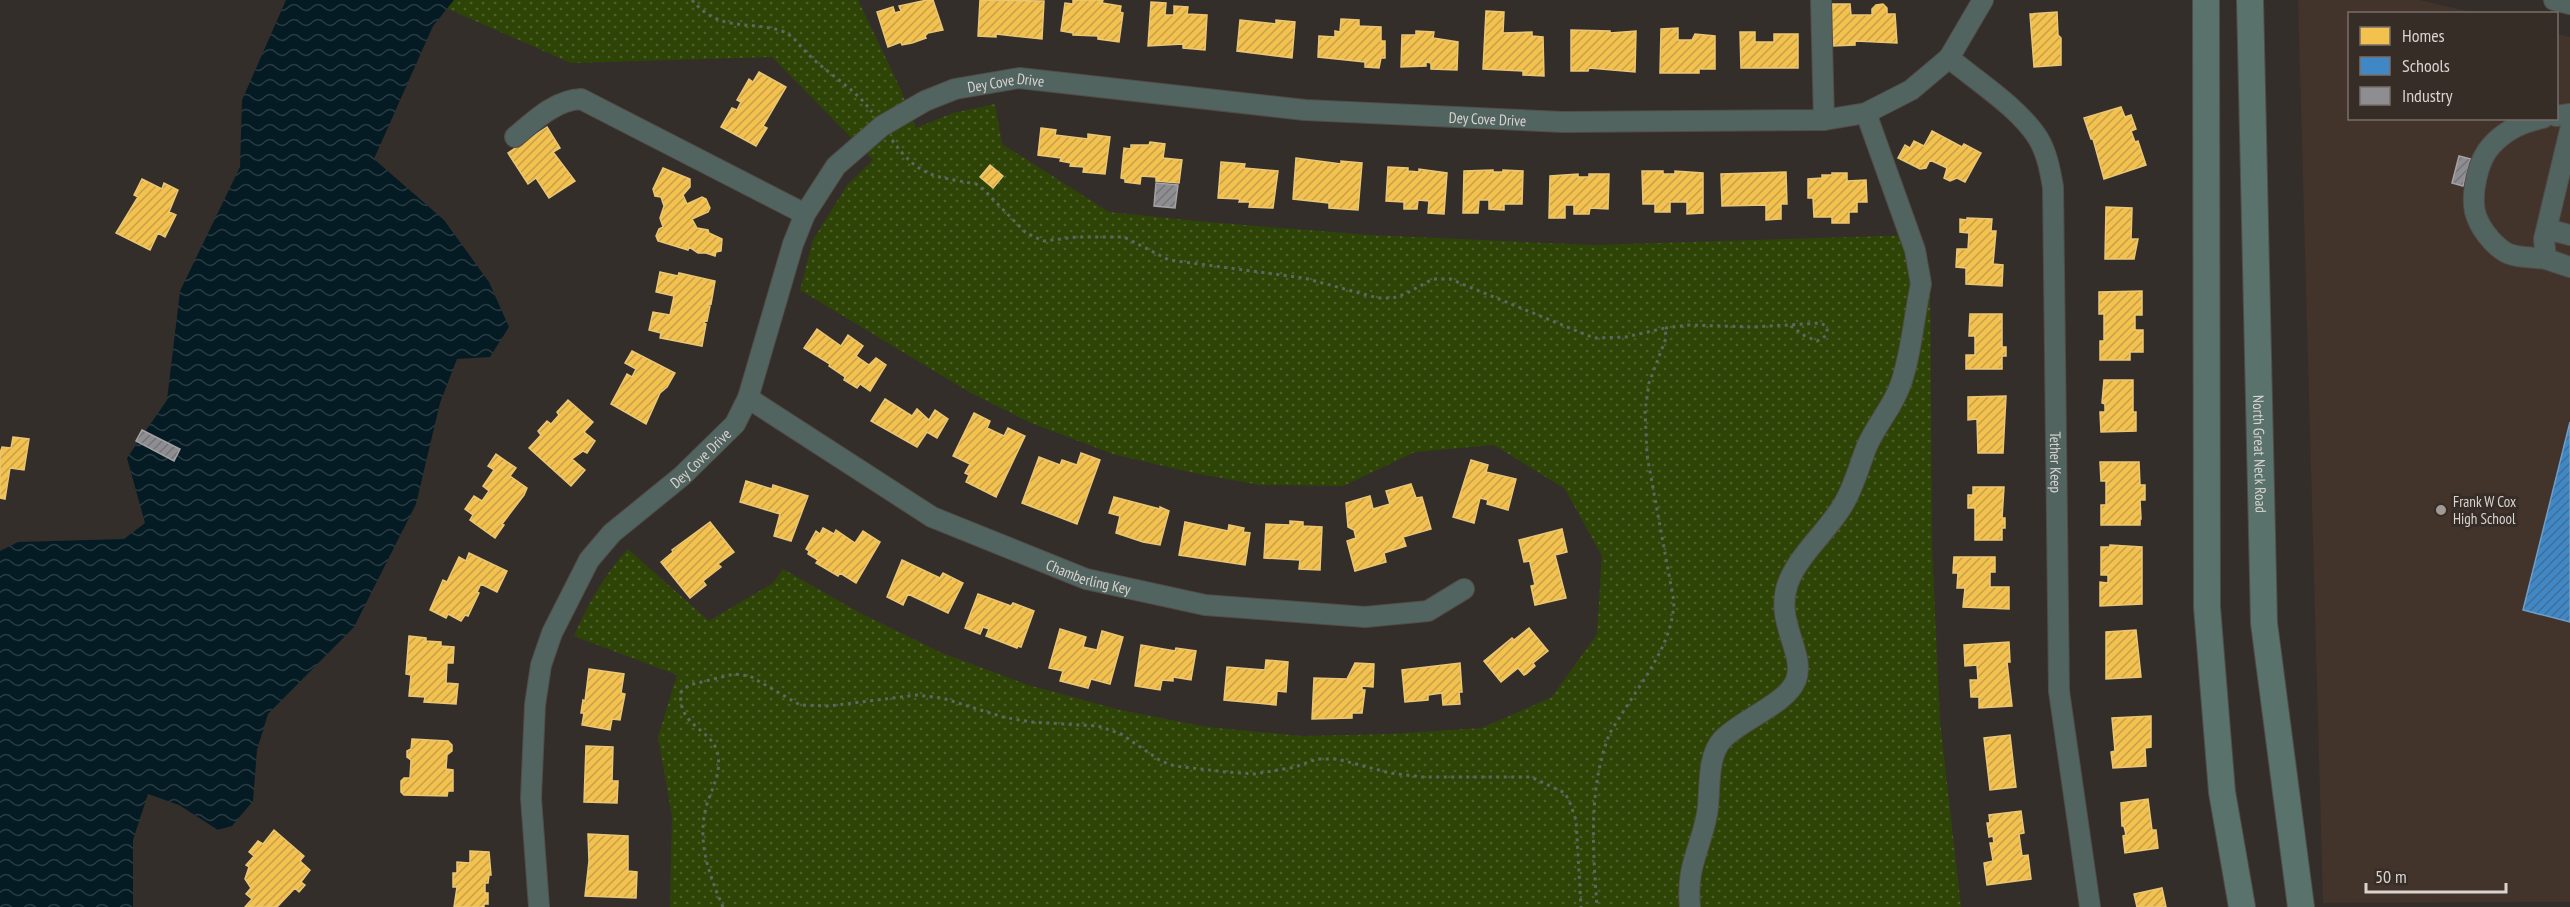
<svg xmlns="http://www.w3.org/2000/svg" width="2570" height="907" font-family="'PT Sans Narrow',sans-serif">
<defs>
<pattern id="grass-dots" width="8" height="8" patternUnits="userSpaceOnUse" patternTransform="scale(1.5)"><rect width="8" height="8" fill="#2e4406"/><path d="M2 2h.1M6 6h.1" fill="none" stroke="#4c5e29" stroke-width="1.8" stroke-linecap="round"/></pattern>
<pattern id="water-waves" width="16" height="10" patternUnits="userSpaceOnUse" patternTransform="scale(1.5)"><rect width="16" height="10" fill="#051b23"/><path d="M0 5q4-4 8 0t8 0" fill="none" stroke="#293b42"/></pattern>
<pattern id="homes-hatch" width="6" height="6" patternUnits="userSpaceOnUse" patternTransform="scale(1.5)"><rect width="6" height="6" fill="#f2c14e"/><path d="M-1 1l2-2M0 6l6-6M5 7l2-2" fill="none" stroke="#c6a04a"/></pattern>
<pattern id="schools-hatch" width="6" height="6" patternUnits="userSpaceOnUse" patternTransform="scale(1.5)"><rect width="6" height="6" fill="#3f88c5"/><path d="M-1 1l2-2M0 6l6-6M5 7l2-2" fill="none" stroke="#406e96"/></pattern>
<pattern id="industry-hatch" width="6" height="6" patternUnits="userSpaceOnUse" patternTransform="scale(1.5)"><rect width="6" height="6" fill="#8d8d92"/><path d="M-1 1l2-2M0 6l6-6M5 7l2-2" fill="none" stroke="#767679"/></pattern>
</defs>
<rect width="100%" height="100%" fill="#342e2a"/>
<!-- built -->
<path fill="#42332b" d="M2298,0H2420L2475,13L2350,14V118H2556L2557,34L2570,37V902L2323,903Z"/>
<!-- grass -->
<path fill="url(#grass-dots)" d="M428,0H858L900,88L916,128L953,113L995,104L1002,144L1109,212L1196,221L1369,235L1593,245L1920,235L1930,270L1932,548L1940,721L1961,907H670L672,816L658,737L677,675L574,636C588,604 604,575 628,549L709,621L773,583L783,569L860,613L942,653L1028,685L1120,710L1207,727L1302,736L1390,734L1482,728L1552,697L1597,634L1602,556L1565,489L1494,445L1415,452L1343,486L1260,485L1189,472L1113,454L1031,423L971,393L800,290L813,240L848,184L873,160L772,57L571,63Z"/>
<!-- water -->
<path fill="url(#water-waves)" d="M286,0H454L433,26L374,159L444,220L489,282L509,327L490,357L457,359L440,403L416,504L354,627L268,714L257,750L253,801L232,826L218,830L179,805L148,794L133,840V907H0V551L18,542L124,539L145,523L127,458L167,400L180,291L240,167L242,100Z"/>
<!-- homes -->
<path fill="url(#homes-hatch)" stroke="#ebc675" stroke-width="1.5" d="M927,0H933L943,30L928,33L925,36L926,38L912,43L902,45L901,42L888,47L877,12L893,7L895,13L901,11L899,6Z
M980,0L1044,1L1042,39L996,34V37L978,36Z
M1073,0H1103L1102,3L1121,6L1120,12L1123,13L1119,42L1098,39V36L1073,35V33L1061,31L1065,3L1073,4Z
M1151,2L1166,3L1165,15H1174V6L1188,7L1187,14L1207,15L1205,50L1183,48V44L1148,46Z
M1831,4H1850L1851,15H1872V9L1876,5L1883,4L1887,8V14H1895L1897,43L1855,41V45L1833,46Z
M1486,11L1504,12L1503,33L1532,32V36L1543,37L1544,76L1523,75V71L1483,69Z
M2057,12L2058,35L2061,38V65L2034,67L2030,14Z
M1341,19L1359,20V26L1381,27V41H1385V58H1381L1379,68L1365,67V62L1318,57L1319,36L1335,37V31L1340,32Z
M1240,20L1276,24V20L1295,22L1292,58L1237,51Z
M1678,28V40H1692L1695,34L1715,36V69H1699V73H1660L1661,29Z
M1571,30L1610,31V33L1636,31L1635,72L1589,68L1588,71H1571Z
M1416,31L1434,32L1433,38L1458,42L1457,70L1431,69V63L1426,62V66L1401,67L1402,35H1416Z
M1740,32H1755V42H1774V34H1798V68H1741Z
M759,72L786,87L763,126L767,128L756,146L721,127L732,108L737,110L741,102L737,100L749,79L753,82Z
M2121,107L2125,117L2131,115L2136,129L2131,131L2135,142L2138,141L2146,165L2104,179L2093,139H2091L2084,118Z
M547,127L560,148L553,152L575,181L549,198L536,178L528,184L508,153Z
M1041,128L1056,130L1055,135L1088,139V134L1110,137L1105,174L1083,172L1084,167L1070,166L1071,163L1060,161L1061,158L1038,155Z
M1932,131L1962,147L1964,144L1981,153L1965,182L1957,178L1950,181L1944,178L1947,168L1930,160L1926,168L1920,169L1898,158L1905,145L1910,148L1914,141L1924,146Z
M1150,142L1165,144L1163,158L1182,160L1179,183L1156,181V177L1141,176L1140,184L1125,182V179L1121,178L1124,148L1131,149V145H1149Z
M1296,158L1341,164V161L1362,163L1358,210L1329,208V203L1293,199Z
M1221,162L1245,164L1244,168L1278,171L1273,208L1249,207L1250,202H1239L1240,199L1218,198Z
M990,165L1003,176L993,188L980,177Z
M1388,167L1408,168V171L1419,172V169L1447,173L1444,214L1428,213L1429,201L1418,200L1417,209H1404V202L1386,201Z
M663,168L690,179V187L683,195L687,204L702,197L706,199L710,208L708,212L692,219L697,228L708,230L709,233L722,239L721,251L716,252L715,256L706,253H698L689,247L688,250L658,241L656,236L659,229L663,227L660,218L664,206L661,197L655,196L653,189Z
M1493,170V172H1503V170L1523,171L1522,204H1504V210L1489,209V200H1479L1478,213H1463L1464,171Z
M1642,171H1663V174H1675V171L1703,173V213L1687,214V202H1670V212H1655V204H1643Z
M1786,172L1787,204H1781V219L1766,220V205L1722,206L1721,174Z
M1832,173H1847V181L1866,180L1867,202H1857V212H1849V223H1832V217H1814L1813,198H1808V179L1822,178V175H1832Z
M1578,174V177H1589V174H1609L1608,209L1590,208L1589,214H1574V205H1565V218H1549L1550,176Z
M142,179L162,189L164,183L178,190L169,212L176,215L165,237L158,233L150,250L116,233L138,197L134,195Z
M2106,207L2132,208L2131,239H2138L2134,259H2105Z
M1967,218L1992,219L1991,231H1996L1993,264L2003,265L2002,286L1966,284V268L1956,267L1957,249H1968L1969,233L1960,232V219L1967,220Z
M660,272L678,276L679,273L715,281L711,304L708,303V306H710L707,321L704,320V323L706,324L702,346L660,338L661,333L649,330L653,312L670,315L674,296L656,292Z
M2142,291V315H2135V330H2143V352H2130V360H2100V341H2104V314H2099V292Z
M1970,314H2002V347H2006V356H2002V369H1966V355H1975V336H1969Z
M817,329L841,346L848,335L863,346L856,356L869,365L876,358L886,365L870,391L860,384L857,388L844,380L845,377L829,366L830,364L804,348Z
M632,351L675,373L667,387L660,393L646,424L611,404L627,374L632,377L636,369L625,363Z
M2104,380H2133V412H2136V431L2101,432L2100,412H2105V404L2102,403Z
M2006,396L2003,453H1978L1977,419L1968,420V397Z
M885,399L912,416L917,409L929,420L935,410L948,419L937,438L927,432L917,447L871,421Z
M568,400L593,422L584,432L595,441L587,453L583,451L572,459L585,470L571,486L529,448L541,435L538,431L547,421L551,424L559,415L557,412Z
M974,413L990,421L987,428L1004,436L1008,428L1025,436L996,497L966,482L969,475L965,473L970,464L953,456Z
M13,437L29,439L24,470L10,468L5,499L0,498V453L2,447L11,448Z
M1081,453L1100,460L1077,524L1022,503L1039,457L1060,465L1062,460L1077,465Z
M496,454L516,468L510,476L527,488L524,495L502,524L504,525L495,538L470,520L473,515L465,509L474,496L482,501L489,491L483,486L494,470L488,466Z
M1471,460L1488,465L1486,472L1516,479L1508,510L1487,504L1488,500L1480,498L1474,523L1453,517Z
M2100,462H2139L2140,485H2145V500H2140L2141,519H2140V525H2101V505H2106V481H2101Z
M746,481L772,489L773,485L808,496L791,541L774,536L780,514L740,502Z
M1411,484L1416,498L1422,497L1431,529L1403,537L1406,546L1384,553L1386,562L1355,571L1347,541L1356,538L1354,530L1348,527L1346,503L1370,496L1373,509L1390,504L1386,491Z
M1973,487H2004L2002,518H2005V528H2002V540H1975V508H1968V495H1973Z
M1114,497L1160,509V507L1169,511L1160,545L1143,542L1116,533L1120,516L1109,513Z
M1290,521L1303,522V526L1322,527L1320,570L1299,569L1300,560L1264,558L1266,524L1290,525Z
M710,522L734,552L718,564L721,567L703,581L706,585L690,598L661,562L673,552L672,550Z
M1185,522L1228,531L1229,525L1244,528L1243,532L1250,533L1245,565L1179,555Z
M823,528L834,534L836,530L855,543L863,531L880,542L856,583L840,573L838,576L816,563L818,560L808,554L809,551L806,549L816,531L820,534Z
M1562,529L1567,552L1555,555L1566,598L1535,605L1531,586L1535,585L1530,563V561L1524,562L1519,540Z
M2110,545L2142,547V604L2100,606V582L2108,583V575H2101V547H2110Z
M469,553L507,571L497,592L481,584L477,592L479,593L468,616L465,615L461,621L448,614L446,618L430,610L443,580L447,582L459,557L466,561Z
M1954,557H1995V572H1990V587H2009V609L1963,607L1965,588H1957L1958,573H1953Z
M902,560L940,578L943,573L963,583L948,613L908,594L903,605L887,597Z
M978,594L1011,606L1013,603L1034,611L1021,647L1018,646L1017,648L986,636L989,629L983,627L980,634L965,628Z
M1529,628L1548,651L1533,663L1535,666L1526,674L1524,675L1518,668L1501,682L1484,661L1512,638L1514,640Z
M1060,629L1086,637L1083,647L1097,650L1102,631L1123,637L1110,684L1091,679L1088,688L1060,681L1063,671L1049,668Z
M2136,630L2141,677L2106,679V632Z
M409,636L426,638V641L441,642V646L454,647L453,663H447L446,683L458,684L456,704L424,702L425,697L409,696L411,675L406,674Z
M2009,642L2010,662H2007L2012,706L1979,708V697H1971L1970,680H1978L1977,665L1965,666L1964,645Z
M1141,645L1175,651L1176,648L1196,651L1191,680L1173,677V681L1162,680L1160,690L1135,686Z
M1266,660L1288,662L1286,692L1277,691L1276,705L1224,700L1227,667L1265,670Z
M1355,663L1374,664L1373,687L1362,686V690H1365L1362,713H1352V718L1312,719L1314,678L1347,679Z
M1460,663L1462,692H1459L1460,704L1443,705L1442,693L1428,695V700L1405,702L1402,670Z
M589,669L624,674L621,693L625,694L620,720L612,719L610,730L582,725L584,713H581L583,700L585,701Z
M2151,716V747L2145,748L2146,766L2113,768L2111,752L2115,751L2112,718Z
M2010,735L2016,787L1990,790L1984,738Z
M412,739L448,741L452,745V751L447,755L446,769L453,770V791H448L447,796L404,795L401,792V781L404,778H410L411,760L407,757V751L411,749Z
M586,746L613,747L612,781H618L617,803L584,802Z
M2148,799L2152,830H2156L2158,848L2125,853L2123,836L2126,835L2124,826H2122L2121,803Z
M2021,811L2024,833L2019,834L2022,856L2028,855L2031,879L1987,885L1984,863L1993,861L1990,843H1994L1993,836L1989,837L1987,823H1990L1989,815Z
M274,830L304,856L300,861L310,870L301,882L305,885L299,892L295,888L277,907H245L252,899L246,894L251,888L245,879L249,867L246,865L254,856L249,852L258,841L263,844Z
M588,834L628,836V871L637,872L636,898L585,896L589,861Z
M470,851L489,852L491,875H489L488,883H485V893H488V904H484V907H454L457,887H453V873H457V862L470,863Z
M2162,888L2166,907H2137L2134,894Z"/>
<!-- schools -->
<path fill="url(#schools-hatch)" stroke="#6e9ec8" stroke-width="1.5" d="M2570,422V622L2523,610Z"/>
<!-- industry -->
<path fill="url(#industry-hatch)" stroke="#a4a2a5" stroke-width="1.5" d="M2459,156L2471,159L2463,186L2452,183Z
M1156,183L1178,185L1175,208L1154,206Z
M142,430L180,449L174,461L136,441Z"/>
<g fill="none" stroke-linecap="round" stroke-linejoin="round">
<defs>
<g id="minor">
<path d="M1821,0L1824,120"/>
<path d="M2554,0L2570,4"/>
<path id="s1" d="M1949,58C1977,81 2019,108 2038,138C2047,153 2050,170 2053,187L2059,691L2090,907"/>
<path d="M2556,116L2570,114"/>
<path d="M2543,118C2522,122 2505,130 2491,146C2478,160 2471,193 2475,212C2479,227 2492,244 2505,252C2515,258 2534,257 2546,259"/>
<path d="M2570,130L2544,239L2546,259L2570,267"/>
<path d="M515,137C534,121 555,100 581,99L805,214"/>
<path d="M2547,229L2570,235"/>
<path id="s2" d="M748,398L932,517L1086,579L1205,605L1365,617L1428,611L1464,589"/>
<path id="s3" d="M539,907L531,798L535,705L541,665L552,633L589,560L612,533L682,476L735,424L748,398L793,244L805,214L836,166L882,126L925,101L955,89L1019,78L1305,110L1563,122L1824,120L1866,113L1911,90L1949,58L1983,0"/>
<path d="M1690,907C1686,866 1700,851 1707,814C1711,792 1706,758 1722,740C1740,720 1787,704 1796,680C1806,653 1774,622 1788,583C1799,554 1827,532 1843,505C1854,487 1859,466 1867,446C1876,425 1892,408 1900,386C1911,357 1914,316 1921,284L1915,250L1866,113"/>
</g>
<g id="major">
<path d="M2206,0L2207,607L2222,792L2242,907"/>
<path id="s4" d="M2250,0L2264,623L2301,907"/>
</g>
</defs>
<!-- minor casing -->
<use href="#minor" stroke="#514c49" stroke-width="22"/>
<!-- major casing -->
<use href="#major" stroke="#514c49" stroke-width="28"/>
<!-- path -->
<path stroke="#5c6763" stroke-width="3" stroke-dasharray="3 4.5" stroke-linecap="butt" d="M692,0C720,33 748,20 782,31C792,35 797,42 803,49C824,72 854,87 872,112
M892,140C919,177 933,176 976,184L983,189L1026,233L1044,241L1076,237H1124L1169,260L1304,278L1378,298H1393L1405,294L1433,279H1450L1594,338L1626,337L1665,328L1666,338L1649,383L1645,411L1647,455L1674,602C1672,644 1645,677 1623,712C1619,719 1613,727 1609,735C1588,790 1593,850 1597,907
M1665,328L1690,325L1753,327L1821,323L1827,327C1828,335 1824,338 1817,341L1805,336L1791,326
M723,907C709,874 696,841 707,804C712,788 721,774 718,756C714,728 677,728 681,692L689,685L734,674L750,676L800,705L829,706L917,695L942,698L1003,717L1031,722L1098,726L1121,734L1161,761L1175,766L1226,772L1255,774L1295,767L1317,759H1337L1390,773L1422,777H1531L1565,793L1570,803L1576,820L1581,907"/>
<!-- minor -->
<use href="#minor" stroke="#526460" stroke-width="20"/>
<!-- major -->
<use href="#major" stroke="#59726c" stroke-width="26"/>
</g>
<!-- markers -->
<circle fill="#a09996" stroke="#372d27" stroke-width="2" cx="2441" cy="510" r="6"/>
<g text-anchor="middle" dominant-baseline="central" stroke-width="6" stroke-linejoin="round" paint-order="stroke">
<!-- street labels -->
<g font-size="15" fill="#dad3d0" stroke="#372d27">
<text stroke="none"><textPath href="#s3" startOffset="1032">Dey Cove Drive</textPath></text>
<text stroke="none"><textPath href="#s3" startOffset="1516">Dey Cove Drive</textPath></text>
<text stroke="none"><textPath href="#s4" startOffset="454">North Great Neck Road</textPath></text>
<text stroke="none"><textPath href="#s3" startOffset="510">Dey Cove Drive</textPath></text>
<text stroke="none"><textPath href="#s1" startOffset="447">Tether Keep</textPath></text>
<text stroke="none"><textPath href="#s2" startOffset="387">Chamberling Key</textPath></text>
</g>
<!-- poi labels -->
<g font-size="15" fill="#dad3d0" stroke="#372d27" text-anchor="start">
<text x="2453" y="501">Frank W Cox<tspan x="2453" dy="17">High School</tspan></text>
</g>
</g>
<!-- legend -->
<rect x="2348" y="12" width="210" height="108" fill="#372d27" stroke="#786f6b" stroke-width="1.5"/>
<rect x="2360" y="27" width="30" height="18" fill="#f2c14e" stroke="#786f6b" stroke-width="1.5"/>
<text x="2402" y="42" font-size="18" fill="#dad3d0">Homes</text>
<rect x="2360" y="57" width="30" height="18" fill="#3f88c5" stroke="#786f6b" stroke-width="1.5"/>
<text x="2402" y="72" font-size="18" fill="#dad3d0">Schools</text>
<rect x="2360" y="87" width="30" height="18" fill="#8d8d92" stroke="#786f6b" stroke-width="1.5"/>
<text x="2402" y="102" font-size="18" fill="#dad3d0">Industry</text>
<!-- scale -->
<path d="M2366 883v9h140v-9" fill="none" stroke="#dad3d0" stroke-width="3"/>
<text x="2375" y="883" font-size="18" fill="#dad3d0" stroke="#372d27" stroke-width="4.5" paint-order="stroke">50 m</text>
</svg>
